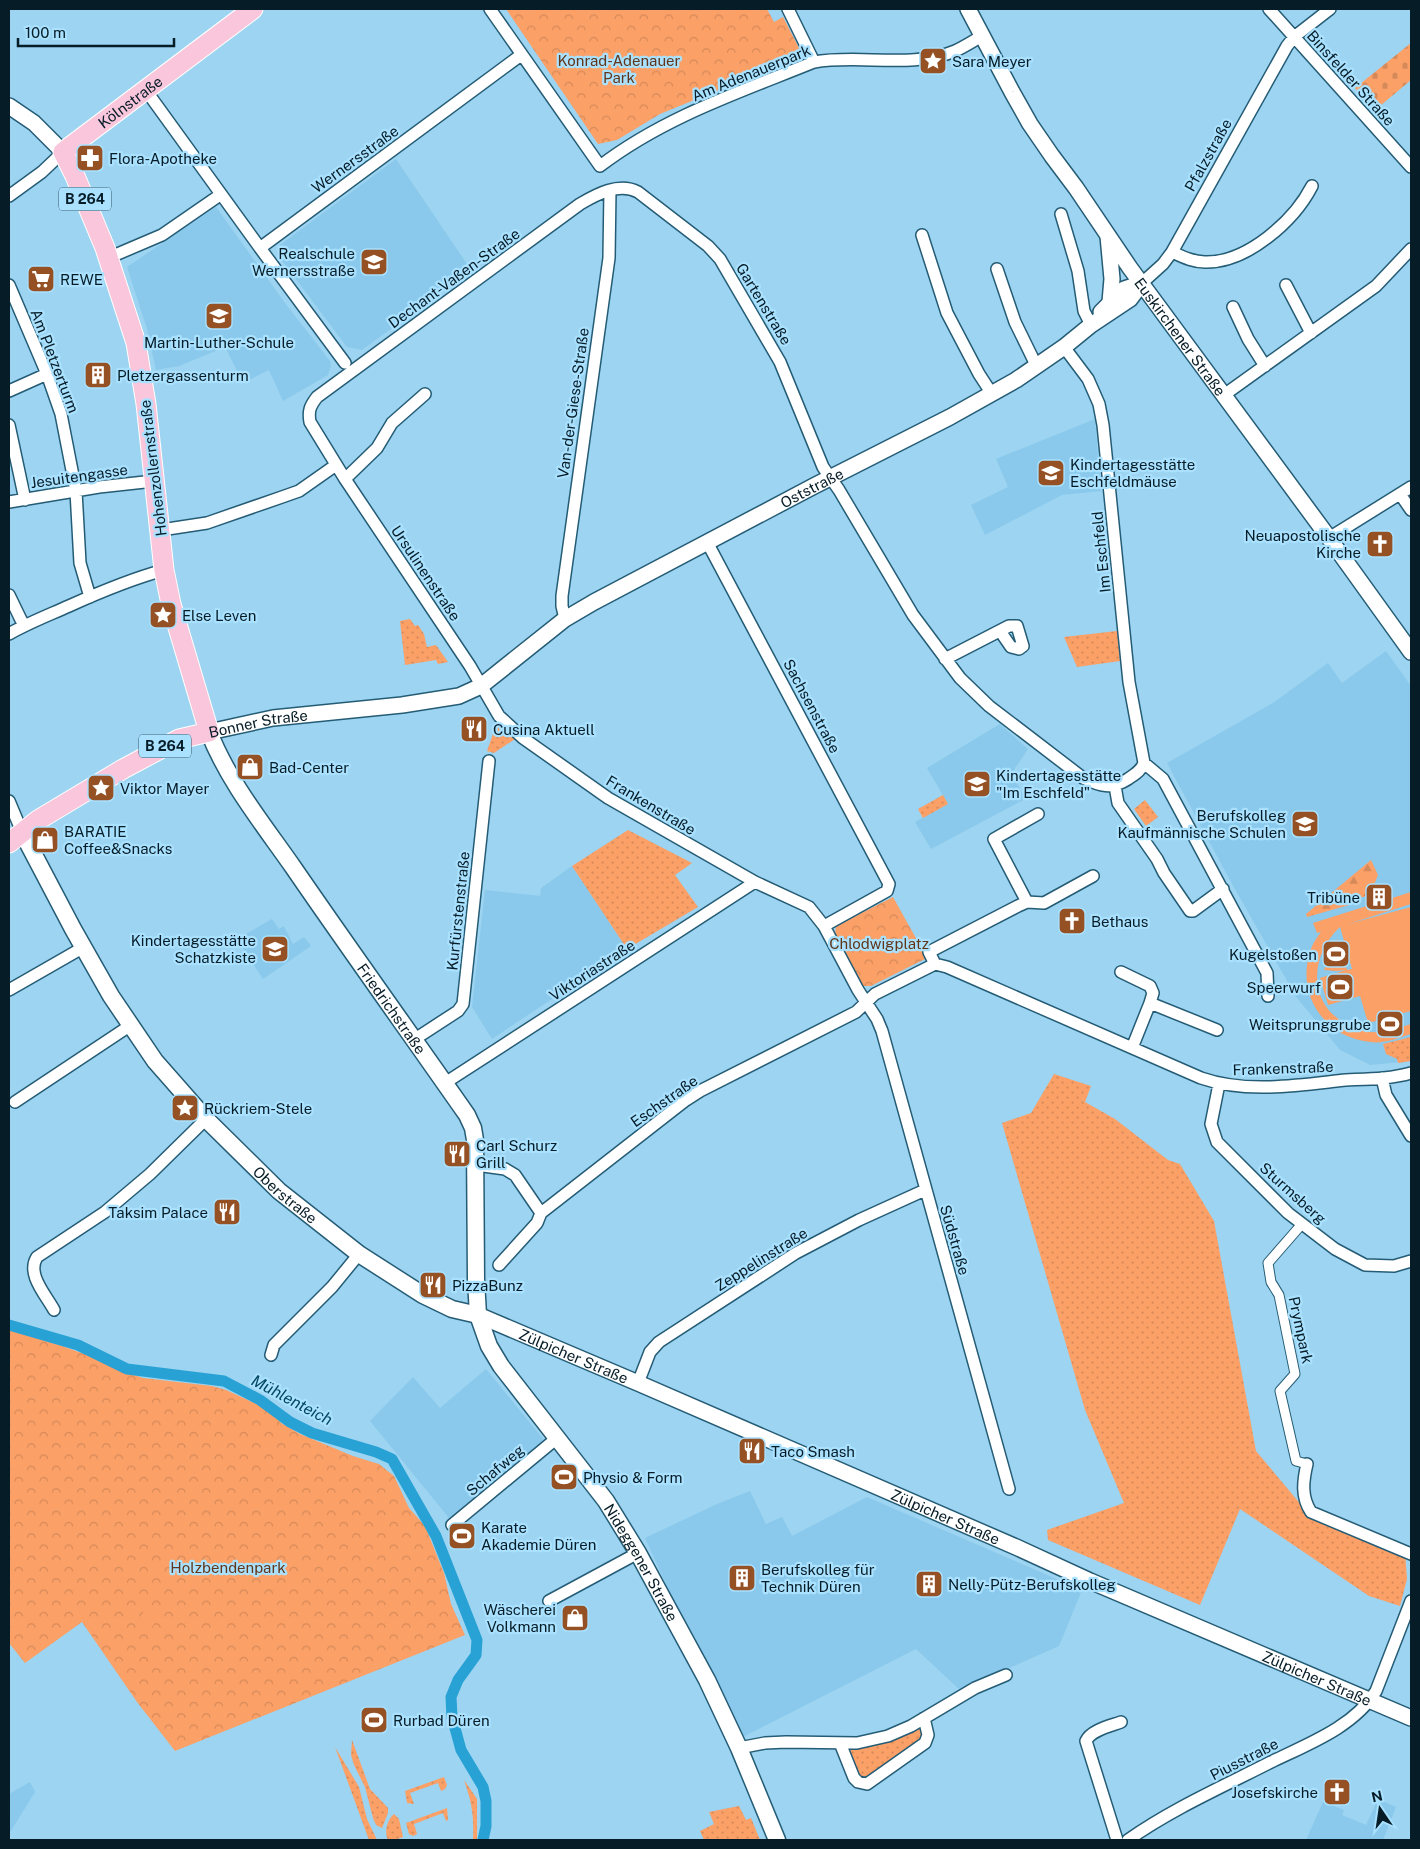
<svg xmlns="http://www.w3.org/2000/svg" width="1420" height="1849" font-family="'Public Sans',sans-serif">
<defs>
<pattern id="grass-dots" width="8" height="8" patternUnits="userSpaceOnUse" patternTransform="scale(1.25)"><rect width="8" height="8" fill="#fba067"/><path d="M2 2h.1M6 6h.1" fill="none" stroke="#d68959" stroke-width="1.8" stroke-linecap="round"/></pattern>
<pattern id="forest-firs" width="22" height="20" patternUnits="userSpaceOnUse" patternTransform="scale(1.25)"><rect width="22" height="20" fill="#fba067"/><path d="M5 1l3.5 6h-7zM16 11l3.5 6h-7z" fill="#d68959"/></pattern>
<pattern id="cemetery-stones" width="16" height="16" patternUnits="userSpaceOnUse" patternTransform="scale(1.25)"><rect width="16" height="16" fill="#fba067"/><path d="M2 7V4a2 2 0 0 1 4 0v3zM10 15v-3a2 2 0 0 1 4 0v3z" fill="#d68959"/></pattern>
<pattern id="park-crowns" width="20" height="18" patternUnits="userSpaceOnUse" patternTransform="scale(1.25)"><rect width="20" height="18" fill="#fba067"/><path d="M2 6a3 3 0 1 1 6 0M12 15a3 3 0 1 1 6 0" fill="none" stroke="#d68959"/></pattern>
</defs>
<rect width="100%" height="100%" fill="#9cd4f1"/>
<!-- built -->
<path fill="#8ac9eb" d="M396,159L471,270L362,350L347,347L277,254L280,245Z
M216,207L285,303L330,361L331,366L328,375L283,401L269,370L243,383L225,347L179,366L156,370L147,329L127,267Z
M1095,419L1101,491L1062,495L985,535L971,505L1008,487L996,459Z
M1386,651L1411,686V1061L1370,1065L1340,1050L1297,998L1232,884L1167,763L1273,703L1328,663L1342,683Z
M1000,724L1028,749L1012,773L1025,799L931,849L915,822L948,804L927,768Z
M572,866L627,949L492,1039L472,1007L485,890L540,896L541,888Z
M272,919L279,929L284,926L293,944L304,937L311,946L263,979L237,939Z
M486,1369L544,1440L449,1518L370,1421L413,1377L440,1408Z
M750,1491L766,1524L782,1517L792,1536L867,1497L1082,1590L1059,1646L960,1690L916,1649L743,1737L675,1604L645,1538L717,1504Z
M30,1782L35,1792L9,1834V1794Z
M1378,1799L1396,1807L1383,1840H1306L1323,1802L1344,1810L1342,1815L1366,1825Z"/>
<!-- grass -->
<path fill="url(#grass-dots)" d="M410,619L415,626L418,625L424,634L427,647L436,645L448,662L438,664L436,660L405,665L400,621Z
M1117,631L1120,661L1077,667L1064,637Z
M496,725L515,739L494,753L487,751Z
M943,795L948,804L923,818L918,809Z
M1145,800L1158,817L1146,826L1134,809Z
M628,830L692,863L675,875L698,907L627,949L572,866Z
M1411,1037V1061L1398,1063L1397,1059L1386,1054L1383,1044Z
M1054,1074L1091,1086L1085,1102L1115,1119L1168,1160L1180,1164L1214,1221L1256,1451L1308,1513L1405,1552L1407,1579L1400,1606L1369,1596L1240,1509L1200,1605L1048,1540L1047,1530L1124,1503L1085,1410L1002,1123L1031,1113Z
M919,1727L923,1732L922,1738L872,1775L864,1779L860,1778L849,1752L851,1750Z
M352,1740L370,1789L388,1808V1813L382,1828L376,1825L373,1818L365,1787L354,1765L351,1755Z
M335,1747L359,1787L367,1819L377,1840H369Z
M444,1777L447,1785L445,1789L441,1791L438,1783L410,1793L414,1804L407,1803L405,1791Z
M464,1780L477,1799V1840H473C474,1815 472,1803 464,1780Z
M739,1806L746,1820L751,1818L760,1840H704L700,1831L714,1824L709,1812Z
M447,1808L448,1820L446,1821L443,1813L414,1824L417,1834L413,1836L409,1834L406,1823Z
M394,1814L399,1819L403,1837L395,1840H388C384,1832 387,1820 394,1814Z"/>
<!-- forest -->
<path fill="url(#forest-firs)" d="M1371,860L1378,875L1370,895L1356,899L1349,905L1307,917L1306,914Z"/>
<!-- cemetery -->
<path fill="url(#cemetery-stones)" d="M1411,43V80L1374,111L1355,88Z"/>
<!-- park -->
<path fill="url(#park-crowns)" d="M506,9H767L774,22L783,17L799,48L797,58L660,114L617,140L598,144Z
M893,897L927,958L871,986H862L835,934L836,926Z
M9,1330L62,1346L98,1359L125,1372L143,1378L212,1386L226,1390L263,1407L272,1413L281,1423L300,1434L353,1456L379,1464L394,1476L409,1508L425,1526L444,1573L451,1604L465,1635L175,1751L137,1702L82,1622L25,1663L9,1643Z"/>
<!-- garden -->
<path fill="#fba067" d="M1411,892V904L1348,924L1411,907V1011L1396,1015L1399,1026L1384,1030L1380,1020L1368,1023L1360,996L1328,1005L1320,978L1346,970L1336,971L1324,970L1337,939L1347,970L1352,969L1340,927C1309,955 1307,1006 1349,1025C1356,1028 1363,1032 1370,1032C1384,1033 1398,1028 1411,1024V1034C1398,1038 1384,1044 1370,1042C1323,1037 1295,993 1311,949C1313,943 1317,937 1321,932L1317,933L1313,923Z
M147,1606L160,1614L148,1634L135,1626Z"/>
<g fill="none" stroke-linecap="round" stroke-linejoin="round">
<!-- canal -->
<path stroke="#28a1d4" stroke-width="11" d="M9,1325L78,1345L127,1369L224,1381L260,1400L290,1422L312,1433L376,1452L392,1459L436,1536L477,1640L476,1655L458,1680L451,1697L452,1717L461,1750L483,1787L486,1801V1826L483,1840"/>
<defs>
<path id="pedestrian" d="M1302,1224L1268,1263L1271,1282L1279,1295L1295,1374L1280,1391L1296,1461L1307,1464"/>
<path id="minor" d="M490,9L600,166C664,117 740,92 814,62C859,54 912,69 955,51C964,47 973,41 982,36
M788,9L814,62
M1269,9L1411,167
M145,89L260,248L521,55
M9,196L42,172L63,152
M1061,214L1078,271L1084,311L1091,325
M922,235L947,313L979,374L992,394
M260,248L345,363
M1172,252C1183,257 1193,262 1205,262C1247,263 1294,221 1312,186
M108,258L162,235L220,195
M997,269L1015,322L1037,367
M1142,283L1163,264L1172,252L1287,46L1294,37L1330,9
M9,285L47,374L61,414L76,491L80,563L90,597
M1286,285L1311,333
M1233,307L1248,339L1265,366
M9,391L47,374
M1224,395L1376,286L1411,249
M9,425L25,500
M345,479L377,448L392,423L425,394
M1400,494L1411,510
M9,502L99,487L154,481
M161,530L207,523L282,497L299,491L336,465
M1329,538L1411,487
M707,542L889,884L887,891L824,926
M9,595L24,626
M565,619L562,606V596L609,258L610,190
M9,634C28,623 49,615 69,606C100,592 131,579 164,570
M945,659L1009,626H1017L1023,646L1019,649L1011,647L1000,631
M1144,763L1163,779L1267,973L1268,996
M1115,786L1118,803L1157,859L1164,873L1190,911H1193L1223,889
M9,801L22,832
M1027,902L994,839L1038,814
M935,964L947,967L1201,1078C1247,1094 1299,1085 1346,1080C1368,1079 1390,1079 1411,1073
M935,964L929,952L1018,906L1027,902L1044,903L1093,876
M1121,972L1150,986L1153,993L1150,1003
M9,990L84,947
M415,1039L458,1011L463,1004L489,761
M1132,1048L1150,1003L1217,1030
M1382,1078L1386,1095L1411,1136
M445,1083L755,882
M1219,1084L1211,1124L1217,1142L1288,1213L1335,1249L1365,1265L1394,1266L1411,1261
M15,1102L131,1025
M476,1165L505,1169L515,1175L541,1213L537,1223L499,1265
M541,1213L686,1100L700,1091L856,1012L875,994L935,964
M54,1310C46,1295 26,1274 37,1257L105,1212L150,1174L206,1119
M271,1355L274,1345L332,1287L359,1254
M638,1383L650,1352L659,1342L796,1253L859,1220L925,1190
M1307,1464C1303,1481 1301,1497 1311,1512L1411,1554
M1009,1489L882,1031L877,1019L858,990L824,926L809,907L755,882L608,798L523,738L499,716L470,666L345,479L310,422C308,411 310,406 317,397L580,204C597,194 619,182 638,192L708,246L720,259L780,362L823,467L839,490L913,615L960,678L989,706L1083,778C1100,786 1111,790 1128,779C1135,774 1141,771 1144,763L1129,682L1103,425L1099,404L1088,379L1064,347
M452,1525L557,1438
M549,1601L638,1553
M840,1743L854,1778L858,1782L867,1784L925,1743L928,1735L924,1718
M739,1748L765,1743L786,1742L857,1743L888,1736L911,1726L975,1688L1006,1675
M1117,1840L1086,1741C1091,1730 1110,1726 1121,1722
M1128,1840C1172,1809 1222,1787 1271,1762C1308,1744 1354,1727 1376,1691L1411,1601"/>
<g id="tertiary">
<path id="s1" d="M968,9L1012,92L1030,124L1052,156L1076,188L1130,268L1329,538L1411,652"/>
<path d="M9,106L34,123L63,152"/>
<path d="M1108,236L1112,279L1110,302"/>
<path d="M1101,312L1124,289L1142,283"/>
<path id="s2" d="M209,732L273,718L402,705L459,696L481,686L565,619L594,602L814,486L950,417L1016,380L1064,347L1091,325L1130,299L1142,283"/>
<path id="s3" d="M478,1315L638,1383L1016,1547L1090,1581L1411,1718"/>
</g>
<g id="secondary">
<path id="s4" d="M209,732C228,781 263,824 293,867C350,950 409,1032 467,1115L473,1128L475,1140L476,1280L478,1315L489,1346L501,1366L606,1501L638,1553L707,1680L739,1748L777,1840"/>
<path id="s5" d="M22,832L73,929L111,996L155,1061L206,1119L279,1191L359,1254L423,1295L452,1309L478,1315"/>
</g>
<g id="primary">
<path id="s6" d="M9,843L38,820L123,769L179,739L209,732L171,604L164,570L146,404L136,343L105,248L75,176L63,152L253,9"/>
</g>
</defs>
<!-- pedestrian casing -->
<use href="#pedestrian" stroke="#255c75" stroke-width="11"/>
<!-- minor casing -->
<use href="#minor" stroke="#255c75" stroke-width="14"/>
<!-- tertiary casing -->
<use href="#tertiary" stroke="#255c75" stroke-width="18"/>
<!-- secondary casing -->
<use href="#secondary" stroke="#255c75" stroke-width="19"/>
<!-- primary casing -->
<use href="#primary" stroke="#fff" stroke-width="21"/>
<!-- pedestrian -->
<use href="#pedestrian" stroke="#fff" stroke-width="9"/>
<!-- minor -->
<use href="#minor" stroke="#fff" stroke-width="11"/>
<!-- tertiary -->
<use href="#tertiary" stroke="#fff" stroke-width="15"/>
<!-- secondary -->
<use href="#secondary" stroke="#fff" stroke-width="16"/>
<!-- primary -->
<use href="#primary" stroke="#f9c6dc" stroke-width="19"/>
</g>
<!-- icons -->
<defs>
<symbol id="sight-square" viewBox="-11 -11 22 22"><rect x="-9" y="-9" width="18" height="18" rx="4" fill="#955123" stroke="#a9e1ff"/><path d="M0-6L1.8-2.2L6-1.7L2.9 1.2L3.7 5.4L0 3.3L-3.7 5.4L-2.9 1.2L-6-1.7L-1.8-2.2Z" fill="#fff"/></symbol>
<symbol id="pharmacy-square" viewBox="-11 -11 22 22"><rect x="-9" y="-9" width="18" height="18" rx="4" fill="#955123" stroke="#a9e1ff"/><path d="M-2-6h4v4h4v4h-4v4h-4v-4h-4v-4h4Z" fill="#fff"/></symbol>
<symbol id="school-square" viewBox="-11 -11 22 22"><rect x="-9" y="-9" width="18" height="18" rx="4" fill="#955123" stroke="#a9e1ff"/><path d="M0-5L7-2L0 1L-7-2ZM-4 1L0 2.5L4 1V4Q0 6-4 4Z" fill="#fff"/></symbol>
<symbol id="supermarket-square" viewBox="-11 -11 22 22"><rect x="-9" y="-9" width="18" height="18" rx="4" fill="#955123" stroke="#a9e1ff"/><path d="M-6-5.5h2.5l.6 2H6L4.5 2H-2.5L-4.4-4H-6ZM-1.5 3.2a1.3 1.3 0 1 0 .1 0ZM3 3.2a1.3 1.3 0 1 0 .1 0Z" fill="#fff"/></symbol>
<symbol id="building-square" viewBox="-11 -11 22 22"><rect x="-9" y="-9" width="18" height="18" rx="4" fill="#955123" stroke="#a9e1ff"/><path d="M-4-6H4V6H1V3H-1V6H-4ZM-2.5-4.3h1.7v1.8h-1.7ZM.8-4.3h1.7v1.8H.8ZM-2.5-1h1.7V.8h-1.7ZM.8-1h1.7V.8H.8Z" fill="#fff"/></symbol>
<symbol id="church-square" viewBox="-11 -11 22 22"><rect x="-9" y="-9" width="18" height="18" rx="4" fill="#955123" stroke="#a9e1ff"/><path d="M-1.2-6h2.4v3.5h3.3v2.4h-3.3V6h-2.4V-.1h-3.3v-2.4h3.3Z" fill="#fff"/></symbol>
<symbol id="restaurant-square" viewBox="-11 -11 22 22"><rect x="-9" y="-9" width="18" height="18" rx="4" fill="#955123" stroke="#a9e1ff"/><path d="M-5-6h1v4h1v-4h1v4h1v-4h1v5L-1.5 .5V6h-2V.5L-5-1ZM5-6V6H3V1.5H1.5Q1.5-4 5-6Z" fill="#fff"/></symbol>
<symbol id="shop-square" viewBox="-11 -11 22 22"><rect x="-9" y="-9" width="18" height="18" rx="4" fill="#955123" stroke="#a9e1ff"/><path d="M-5-2.5h2.3a2.7 3.5 0 0 1 5.4 0H5L5.5 6h-11ZM-1.5-2.5h3a1.5 2.3 0 0 0-3 0Z" fill="#fff"/></symbol>
<symbol id="stadium-square" viewBox="-11 -11 22 22"><rect x="-9" y="-9" width="18" height="18" rx="4" fill="#955123" stroke="#a9e1ff"/><path d="M0-5a6.5 5 0 1 0 0 10a6.5 5 0 1 0 0-10ZM-3.5-1.8h7v3.6h-7Z" fill="#fff"/></symbol>
</defs>
<g fill-rule="evenodd">
<use href="#sight-square" x="917" y="45" width="32" height="32"/>
<use href="#pharmacy-square" x="74" y="142" width="32" height="32"/>
<use href="#school-square" x="358" y="246" width="32" height="32"/>
<use href="#supermarket-square" x="25" y="263" width="32" height="32"/>
<use href="#school-square" x="203" y="300" width="32" height="32"/>
<use href="#building-square" x="82" y="359" width="32" height="32"/>
<use href="#school-square" x="1035" y="457" width="32" height="32"/>
<use href="#church-square" x="1364" y="528" width="32" height="32"/>
<use href="#sight-square" x="147" y="599" width="32" height="32"/>
<use href="#restaurant-square" x="458" y="713" width="32" height="32"/>
<use href="#shop-square" x="234" y="751" width="32" height="32"/>
<use href="#school-square" x="961" y="768" width="32" height="32"/>
<use href="#sight-square" x="85" y="772" width="32" height="32"/>
<use href="#school-square" x="1289" y="808" width="32" height="32"/>
<use href="#shop-square" x="29" y="824" width="32" height="32"/>
<use href="#building-square" x="1363" y="881" width="32" height="32"/>
<use href="#church-square" x="1056" y="905" width="32" height="32"/>
<use href="#school-square" x="259" y="933" width="32" height="32"/>
<use href="#stadium-square" x="1320" y="938" width="32" height="32"/>
<use href="#stadium-square" x="1324" y="971" width="32" height="32"/>
<use href="#stadium-square" x="1374" y="1008" width="32" height="32"/>
<use href="#sight-square" x="169" y="1092" width="32" height="32"/>
<use href="#restaurant-square" x="441" y="1138" width="32" height="32"/>
<use href="#restaurant-square" x="211" y="1196" width="32" height="32"/>
<use href="#restaurant-square" x="417" y="1269" width="32" height="32"/>
<use href="#restaurant-square" x="736" y="1435" width="32" height="32"/>
<use href="#stadium-square" x="548" y="1461" width="32" height="32"/>
<use href="#stadium-square" x="446" y="1520" width="32" height="32"/>
<use href="#building-square" x="726" y="1562" width="32" height="32"/>
<use href="#building-square" x="913" y="1568" width="32" height="32"/>
<use href="#shop-square" x="559" y="1602" width="32" height="32"/>
<use href="#stadium-square" x="358" y="1704" width="32" height="32"/>
<use href="#church-square" x="1321" y="1776" width="32" height="32"/>
</g>
<g text-anchor="middle" dominant-baseline="central" stroke-width="4.5" stroke-linejoin="round" paint-order="stroke">
<!-- shield labels -->
<g fill="#a9e1ff" stroke="#375768" stroke-width="1">
<rect x="59" y="187.5" width="52" height="23" rx="4"/>
<rect x="139" y="734.5" width="52" height="23" rx="4"/>
</g>
<g font-size="14" font-weight="bold" fill="#061c27">
<text x="85" y="199">B 264</text>
<text x="165" y="746">B 264</text>
</g>
<!-- park labels -->
<g font-size="15" fill="#62361a" stroke="#a9e1ff">
<text x="619" y="60">Konrad-Adenauer<tspan x="619" dy="17">Park</tspan></text>
<text x="879" y="943">Chlodwigplatz</text>
<text x="228" y="1567">Holzbendenpark</text>
</g>
<!-- poi labels -->
<g font-size="15" fill="#061c27" stroke="#a9e1ff" text-anchor="start">
<text x="952" y="61">Sara Meyer</text>
<text x="109" y="158">Flora-Apotheke</text>
<text x="355" y="253" text-anchor="end">Realschule<tspan x="355" dy="17">Wernersstraße</tspan></text>
<text x="60" y="279">REWE</text>
<text x="219" y="342" text-anchor="middle">Martin-Luther-Schule</text>
<text x="117" y="375">Pletzergassenturm</text>
<text x="1070" y="464">Kindertagesstätte<tspan x="1070" dy="17">Eschfeldmäuse</tspan></text>
<text x="1361" y="535" text-anchor="end">Neuapostolische<tspan x="1361" dy="17">Kirche</tspan></text>
<text x="182" y="615">Else Leven</text>
<text x="493" y="729">Cusina Aktuell</text>
<text x="269" y="767">Bad-Center</text>
<text x="996" y="775">Kindertagesstätte<tspan x="996" dy="17">"Im Eschfeld"</tspan></text>
<text x="120" y="788">Viktor Mayer</text>
<text x="1286" y="815" text-anchor="end">Berufskolleg<tspan x="1286" dy="17">Kaufmännische Schulen</tspan></text>
<text x="64" y="831">BARATIE<tspan x="64" dy="17">Coffee&amp;Snacks</tspan></text>
<text x="1360" y="897" text-anchor="end">Tribüne</text>
<text x="1091" y="921">Bethaus</text>
<text x="256" y="940" text-anchor="end">Kindertagesstätte<tspan x="256" dy="17">Schatzkiste</tspan></text>
<text x="1317" y="954" text-anchor="end">Kugelstoßen</text>
<text x="1321" y="987" text-anchor="end">Speerwurf</text>
<text x="1371" y="1024" text-anchor="end">Weitsprunggrube</text>
<text x="204" y="1108">Rückriem-Stele</text>
<text x="476" y="1145">Carl Schurz<tspan x="476" dy="17">Grill</tspan></text>
<text x="208" y="1212" text-anchor="end">Taksim Palace</text>
<text x="452" y="1285">PizzaBunz</text>
<text x="771" y="1451">Taco Smash</text>
<text x="583" y="1477">Physio &amp; Form</text>
<text x="481" y="1527">Karate<tspan x="481" dy="17">Akademie Düren</tspan></text>
<text x="761" y="1569">Berufskolleg für<tspan x="761" dy="17">Technik Düren</tspan></text>
<text x="948" y="1584">Nelly-Pütz-Berufskolleg</text>
<text x="556" y="1609" text-anchor="end">Wäscherei<tspan x="556" dy="17">Volkmann</tspan></text>
<text x="393" y="1720">Rurbad Düren</text>
<text x="1318" y="1792" text-anchor="end">Josefskirche</text>
</g>
<!-- street labels -->
<g font-size="15" fill="#061c27" stroke="#a9e1ff">
<text transform="translate(751 73) rotate(-22)">Am Adenauerpark</text>
<text transform="translate(1351 78) rotate(48)">Binsfelder Straße</text>
<text stroke="none"><textPath href="#s6" startOffset="916">Kölnstraße</textPath></text>
<text transform="translate(1208 155) rotate(-61)">Pfalzstraße</text>
<text transform="translate(355 159) rotate(-36)">Wernersstraße</text>
<text transform="translate(454 278) rotate(-36)">Dechant-Vaßen-Straße</text>
<text transform="translate(764 304) rotate(59)">Gartenstraße</text>
<text stroke="none"><textPath href="#s1" startOffset="391">Euskirchener Straße</textPath></text>
<text transform="translate(55 361) rotate(69)">Am Pletzerturm</text>
<text transform="translate(573 403) rotate(-82)">Van-der-Giese-Straße</text>
<text transform="translate(153 468) rotate(-97)">Hohenzollernstraße</text>
<text transform="translate(79 476) rotate(-8)">Jesuitengasse</text>
<text stroke="none"><textPath href="#s2" startOffset="664">Oststraße</textPath></text>
<text transform="translate(1101 552) rotate(-96)">Im Eschfeld</text>
<text transform="translate(426 573) rotate(56)">Ursulinenstraße</text>
<text transform="translate(812 706) rotate(62)">Sachsenstraße</text>
<text stroke="none"><textPath href="#s2" startOffset="50">Bonner Straße</textPath></text>
<text transform="translate(651 805) rotate(31)">Frankenstraße</text>
<text transform="translate(458 911) rotate(-84)">Kurfürstenstraße</text>
<text transform="translate(592 970) rotate(-33)">Viktoriastraße</text>
<text stroke="none"><textPath href="#s4" startOffset="332">Friedrichstraße</textPath></text>
<text transform="translate(1283 1068) rotate(-2)">Frankenstraße</text>
<text transform="translate(664 1101) rotate(-35)">Eschstraße</text>
<text transform="translate(1293 1193) rotate(42)">Sturmsberg</text>
<text stroke="none"><textPath href="#s5" startOffset="452">Oberstraße</textPath></text>
<text transform="translate(955 1240) rotate(74)">Südstraße</text>
<text transform="translate(761 1259) rotate(-32)">Zeppelinstraße</text>
<text transform="translate(1301 1330) rotate(78)">Prympark</text>
<text stroke="none"><textPath href="#s3" startOffset="104">Zülpicher Straße</textPath></text>
<text transform="translate(495 1470) rotate(-40)">Schafweg</text>
<text stroke="none"><textPath href="#s3" startOffset="509">Zülpicher Straße</textPath></text>
<text stroke="none"><textPath href="#s4" startOffset="962">Nideggener Straße</textPath></text>
<text stroke="none"><textPath href="#s3" startOffset="914">Zülpicher Straße</textPath></text>
<text transform="translate(1244 1759) rotate(-27)">Piusstraße</text>
</g>
<!-- water labels -->
<g font-size="16" font-style="italic" fill="#054863" stroke="#a9e1ff">
<text transform="translate(292 1400) rotate(28)">Mühlenteich</text>
</g>
</g>
<!-- border -->
<rect width="1420" height="1849" fill="none" stroke="#061c27" stroke-width="20"/>
<!-- north arrow -->
<g transform="translate(1380 1809) rotate(347)" stroke="#a9e1ff" stroke-width="4" paint-order="stroke">
<path d="M0-4L9 19L0 12L-9 19Z" fill="#061c27"/>
<text y="-8" font-size="14" font-weight="bold" text-anchor="middle" fill="#061c27">N</text>
</g>
<!-- scale -->
<path d="M18 38v8h156v-8" fill="none" stroke="#061c27" stroke-width="2.5"/>
<text x="25" y="38" font-size="15" fill="#061c27" stroke="#a9e1ff" stroke-width="4" paint-order="stroke">100 m</text>
</svg>
